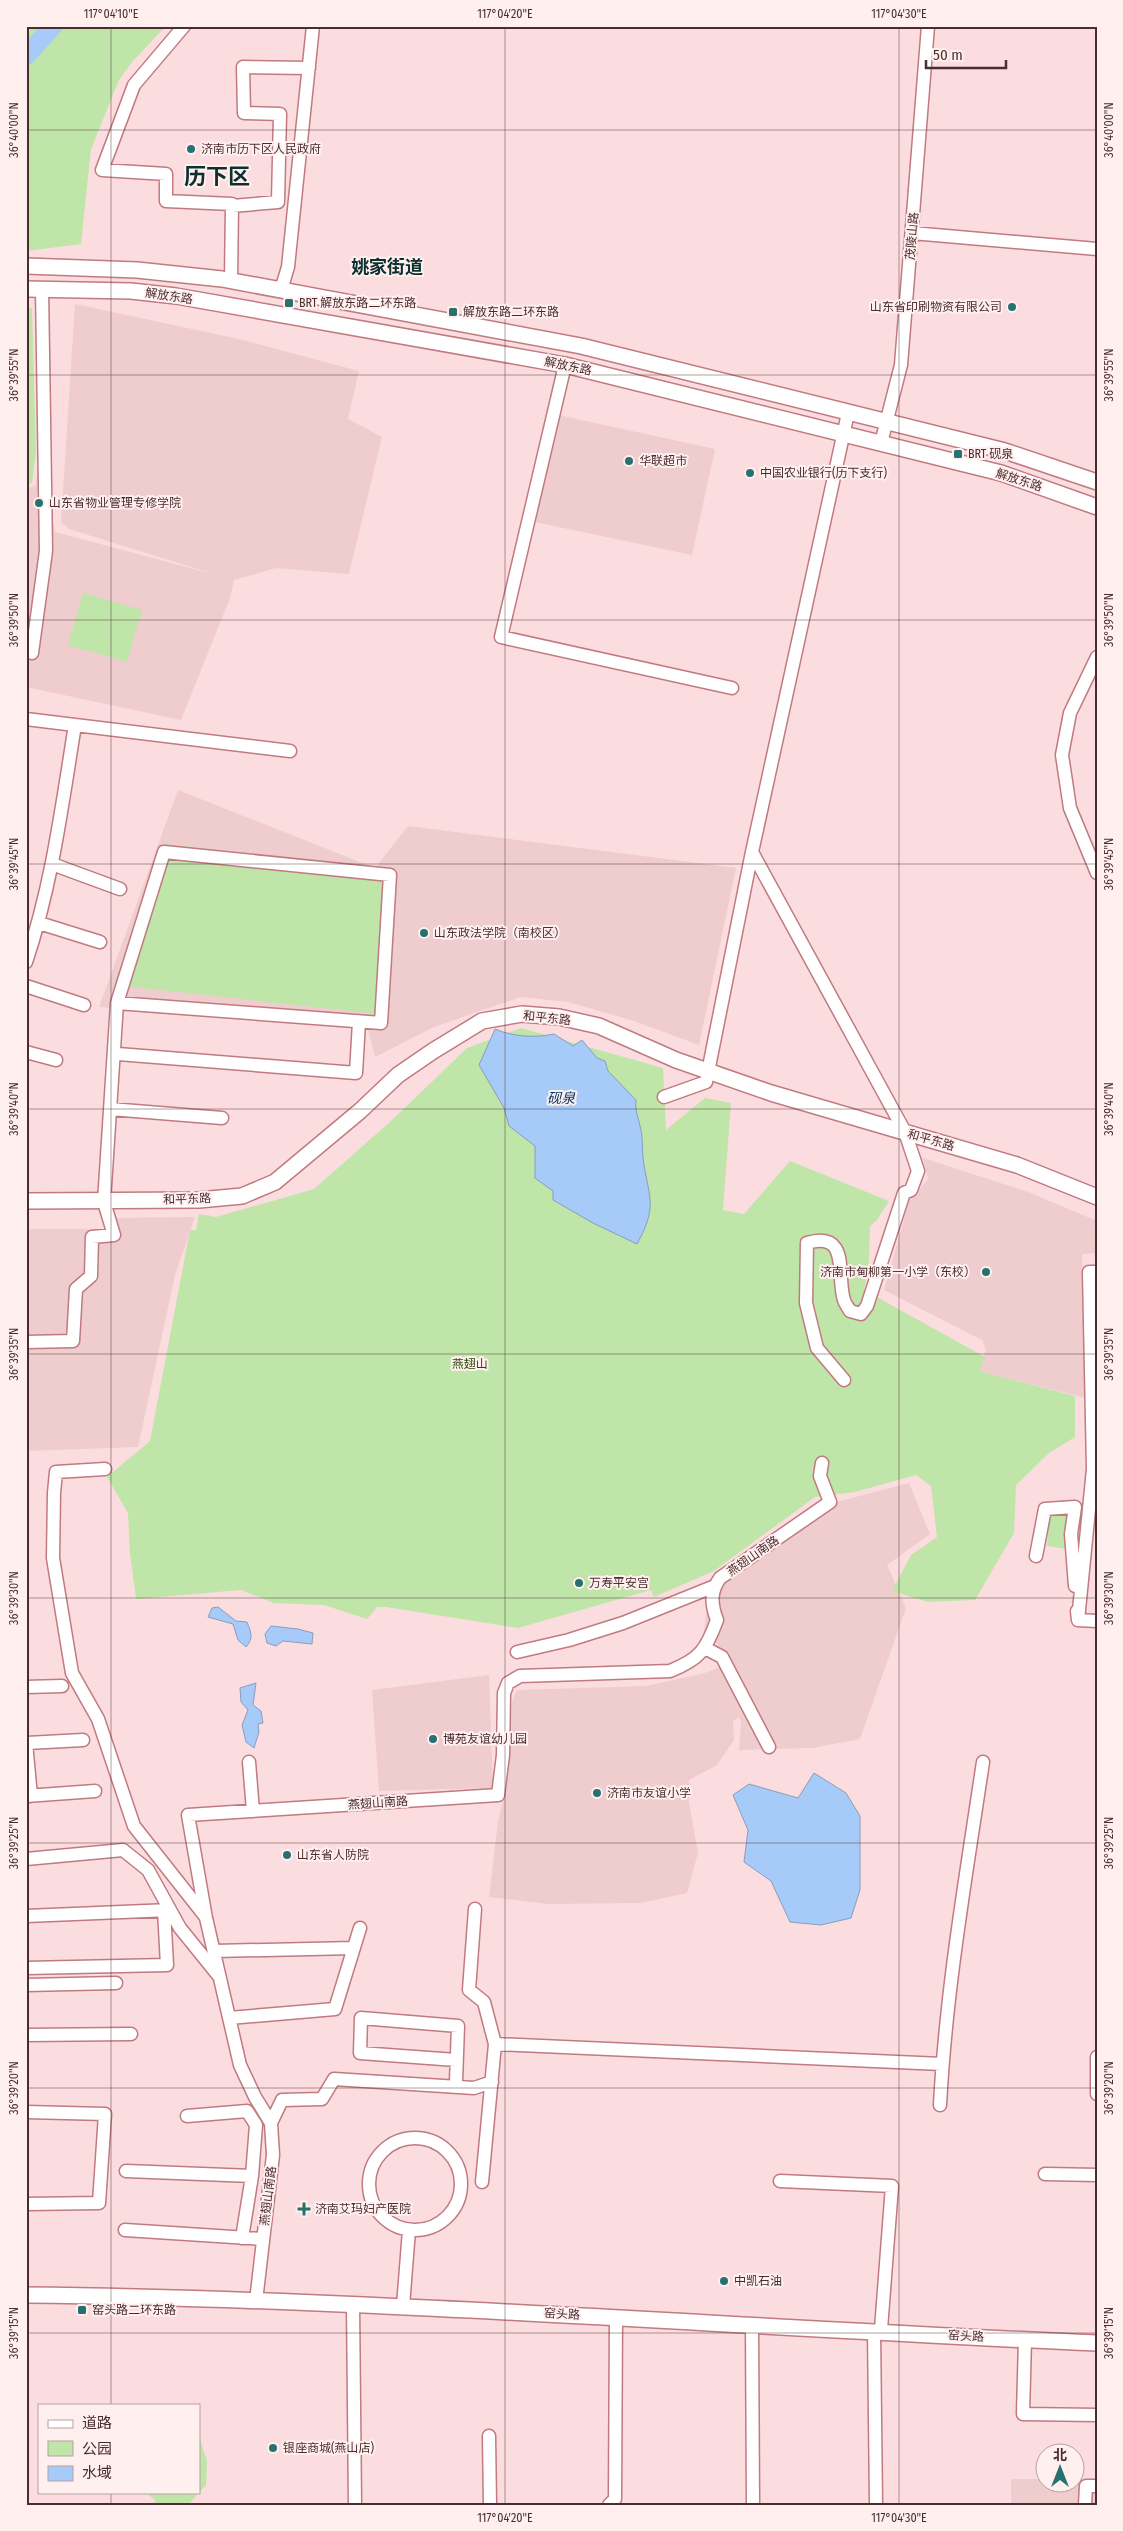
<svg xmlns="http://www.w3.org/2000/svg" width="1123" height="2531" font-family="'Fira Sans Condensed','Noto Sans SC',sans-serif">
<rect width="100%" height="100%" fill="#fcdddf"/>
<!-- built -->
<path fill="#efccce" d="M75,304L239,339L359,371L348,419L382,437L349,574L276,568L234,580L230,598L181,720L26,687V489L36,485L39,452L37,309L50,310L52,517L55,532L217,575L69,529L61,522Z
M558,415L715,449L692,555L535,522Z
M178,790L375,868L408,826L736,868L699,1045L634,1021L568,1002L521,997L434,1027L375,1057L368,1029L99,1007Z
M923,1158L1028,1192L1097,1221V1253L1082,1254L1086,1398L978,1371L986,1350L982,1340L884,1290L909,1202L928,1179Z
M195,1217L175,1275L138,1447L26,1451V1229H107L103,1218Z
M909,1483L930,1534L887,1565L906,1608L860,1739L812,1748L739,1750L741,1724L739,1717L733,1721L734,1740L717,1765L689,1780V1802L698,1853L687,1893L641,1903L549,1904L489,1897L498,1822L507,1783L512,1701L517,1690L646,1686L705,1673L720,1667L728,1681L718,1645L704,1632L710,1579L806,1510Z
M489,1675L493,1788L379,1791L372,1690Z
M1011,2479H1045L1046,2484H1076V2479H1097V2505H1011Z"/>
<!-- green -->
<path fill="#bfe5a9" d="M26,26H166L133,61L119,80L91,149L81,244L26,251Z
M26,308H32L36,451L32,483L26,485Z
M83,593L142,610L127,662L68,645Z
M167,844L394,873L387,1015L114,985Z
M521,1028L663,1068L666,1130L705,1098L731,1103L723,1210L744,1214L790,1161L889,1201L877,1220L870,1226L869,1262L864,1290L985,1357L979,1371L1075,1396V1437L1049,1453L1016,1485L1014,1533L975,1600L928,1602L892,1591L911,1555L937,1537L931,1486L916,1475L855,1492L815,1497L714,1571L654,1597L651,1590L518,1628L386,1607H377L367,1619L324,1605L274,1603L241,1590L136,1599L130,1553L128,1513L107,1477L150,1441L190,1230H196L199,1214L216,1217L314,1189L391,1121L467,1048Z
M1071,1513L1068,1549L1047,1546L1049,1514Z
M199,2436L207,2461L206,2485L188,2505H155V2500L145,2492H199Z"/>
<!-- water -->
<path fill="#a6cbf9" stroke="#8a9cbc" d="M495,1029C514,1037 534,1038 554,1034L573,1046L582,1040L597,1058L605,1061L608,1071L636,1100C635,1111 638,1116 640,1126C643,1136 642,1147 643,1158C648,1197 659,1204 637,1244L593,1223L553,1200V1191L535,1178V1146L509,1126L504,1108L479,1065Z
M218,1607L236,1621L247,1622C251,1632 254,1638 246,1647L238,1640L233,1624L208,1617L212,1608Z
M271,1626L298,1629L313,1633L312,1644L283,1641L276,1646L267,1643L265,1634Z
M256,1683L253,1705L261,1711L263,1723L258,1724L259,1732L254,1748L246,1742L242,1725L248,1710L241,1702L240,1688Z
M814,1773L846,1793L860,1816V1890L851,1918L821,1925L790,1922L771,1881L744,1862L748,1830L733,1795L749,1784L798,1798Z"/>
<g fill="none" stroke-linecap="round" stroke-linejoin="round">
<!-- river -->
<path stroke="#a6cbf9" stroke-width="19" d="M26,56L53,26"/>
<defs>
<path id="minor" d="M184,26L134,85L102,170L166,174V201L232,204L231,281
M232,206L278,202L280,114L244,113L243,67L309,68
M912,233L1097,249
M281,290L288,267L313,26
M565,365L501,637L732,688
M881,443L901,365L928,26
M32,653L46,551L42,289
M1097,657L1070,713L1062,755L1070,808L1097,873
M26,719L75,725C62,805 52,885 26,962
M75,725L290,751
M52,864L120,889
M39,923L100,942
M26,986L84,1005
M26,1052L56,1060
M118,1054L356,1073L359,1022
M664,1097L706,1082L752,852
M110,1109L222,1118
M26,1342L73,1341L76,1289L91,1276L92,1237L114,1235L104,1202L117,1003L164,852L390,875L381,1023L117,1003
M844,1380L817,1348L806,1303L807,1243C851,1230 836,1276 844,1300C845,1304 848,1307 850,1311L861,1314L867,1306L904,1193L911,1190L918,1171L905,1132L752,852L848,413
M105,1469L56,1472L54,1493L53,1558L72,1673L98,1719L134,1826L205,1916
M1036,1556L1045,1509L1075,1507L1071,1534L1075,1586
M1077,1611L1078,1620L1097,1621
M1078,1620L1093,1469L1089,1272H1097
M705,1648L722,1657L769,1747
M517,1652L569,1640L623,1623L715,1586
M26,1687L62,1686
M26,1743L31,1796
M27,1743L83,1740
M249,1762L253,1811
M26,1796L95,1791
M26,1859L123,1850L148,1870L180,1928L218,1975
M475,1909L469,1990L484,2002L495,2044
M26,1916L170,1910
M214,1951L354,1948
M26,1968L167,1965L164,1910
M26,1985L116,1983
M229,2018L335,2009L360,1928
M26,2035L131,2034
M1097,2057V2094
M456,2082L458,2026L361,2018L360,2053L456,2060
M940,2105C946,1990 966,1876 983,1762
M26,2112L105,2114L99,2203L26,2204
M187,2116L247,2111L256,2125L252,2176
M271,2123L282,2100L322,2099L334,2079L474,2088L492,2082
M369 2184a46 46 0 1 1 92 0a46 46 0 1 1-92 0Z
M126,2171L252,2176L242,2238
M1045,2174L1097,2175
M780,2181L892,2186L881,2329
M482,2182L495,2044L942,2064
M125,2230L263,2239
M256,2301L273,2155L271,2123L255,2097L240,2065L206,1918L188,1815L498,1795L503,1755L504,1693L508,1683L520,1676L670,1671C700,1659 706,1650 717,1620C711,1604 710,1592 720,1578L830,1502L820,1476L822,1463
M353,2304L355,2505
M403,2306L409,2230
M752,2325L753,2505
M874,2331L876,2505
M1025,2339L1023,2414L1097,2415
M489,2436L490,2505
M609,2505L615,2499L616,2317
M1085,2505L1086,2486H1097"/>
<path id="major" d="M26,266L137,270L222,279L581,346L1005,451L1097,482
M26,289L131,291L176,296L565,365L1001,473L1097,507
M26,1201L199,1200L242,1196L275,1182L360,1111L398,1075L433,1051L482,1021L522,1014L559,1017L599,1026L676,1060L771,1093L1017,1165L1097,1197
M26,2295C384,2299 740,2328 1097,2343"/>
</defs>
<!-- minor casing -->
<use href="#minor" stroke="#c07a80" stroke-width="15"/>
<!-- major casing -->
<use href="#major" stroke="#c07a80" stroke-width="18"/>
<!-- minor -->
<use href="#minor" stroke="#fff" stroke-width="12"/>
<!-- major -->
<use href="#major" stroke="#fff" stroke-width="15"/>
</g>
<!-- ticks -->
<path fill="none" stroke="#4a2d2f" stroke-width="1" stroke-opacity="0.45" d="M111,26V2405M505,26V2505M899,26V2505M26,130H1097M26,375H1097M26,620H1097M26,864H1097M26,1109H1097M26,1354H1097M26,1598H1097M26,1843H1097M26,2088H1097M26,2333H1097M111,2492V2505"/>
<!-- markers -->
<g fill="#277271" stroke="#ffefef" stroke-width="2">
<circle cx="191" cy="149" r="5"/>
<rect x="284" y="298" width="10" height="10" rx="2.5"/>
<circle cx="1012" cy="307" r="5"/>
<rect x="448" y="307" width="10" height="10" rx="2.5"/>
<rect x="953" y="449" width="10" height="10" rx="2.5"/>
<circle cx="629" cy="461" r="5"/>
<circle cx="750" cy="473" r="5"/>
<circle cx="39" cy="503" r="5"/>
<circle cx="424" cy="933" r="5"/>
<circle cx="986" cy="1272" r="5"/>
<circle cx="579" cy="1583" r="5"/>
<circle cx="433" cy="1739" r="5"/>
<circle cx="597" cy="1793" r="5"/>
<circle cx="287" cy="1855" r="5"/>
<path d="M301.5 2201.5h5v5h5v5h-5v5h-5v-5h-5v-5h5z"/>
<circle cx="724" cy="2281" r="5"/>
<rect x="77" y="2305" width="10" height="10" rx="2.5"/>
<circle cx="273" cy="2448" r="5"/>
</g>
<g text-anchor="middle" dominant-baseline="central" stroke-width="4" stroke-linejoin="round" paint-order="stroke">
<!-- poi labels -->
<g font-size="12" fill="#4a2d2f" stroke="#ffefef" text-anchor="start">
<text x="201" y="149">济南市历下区人民政府</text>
<text x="299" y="303">BRT 解放东路二环东路</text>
<text x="1002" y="307" text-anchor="end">山东省印刷物资有限公司</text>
<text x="463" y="312">解放东路二环东路</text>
<text x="968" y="454">BRT 砚泉</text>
<text x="639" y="461">华联超市</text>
<text x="760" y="473">中国农业银行(历下支行)</text>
<text x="49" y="503">山东省物业管理专修学院</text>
<text x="434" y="933">山东政法学院（南校区）</text>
<text x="976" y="1272" text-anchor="end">济南市甸柳第一小学（东校）</text>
<text x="589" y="1583">万寿平安宫</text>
<text x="443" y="1739">博苑友谊幼儿园</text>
<text x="607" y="1793">济南市友谊小学</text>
<text x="297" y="1855">山东省人防院</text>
<text x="315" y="2209">济南艾玛妇产医院</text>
<text x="734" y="2281">中凯石油</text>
<text x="92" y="2310">窑头路二环东路</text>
<text x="283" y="2448">银座商城(燕山店)</text>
</g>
<!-- street labels -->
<g font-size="12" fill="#4a2d2f" stroke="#ffefef">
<text transform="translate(912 236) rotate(-85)">茂陵山路</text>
<text transform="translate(169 296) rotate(8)">解放东路</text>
<text transform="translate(568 366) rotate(12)">解放东路</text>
<text transform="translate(1019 480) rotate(18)">解放东路</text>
<text transform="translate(547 1018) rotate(6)">和平东路</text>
<text transform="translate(931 1140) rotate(16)">和平东路</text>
<text transform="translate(187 1199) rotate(-2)">和平东路</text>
<text transform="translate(753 1556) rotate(-35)">燕翅山南路</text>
<text transform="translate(378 1803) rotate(-4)">燕翅山南路</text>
<text transform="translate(268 2196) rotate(-83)">燕翅山南路</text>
<text transform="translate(562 2314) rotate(3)">窑头路</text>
<text transform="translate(966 2336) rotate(3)">窑头路</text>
</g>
<!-- park labels -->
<g font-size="12" fill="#274a08" stroke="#ffefef">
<text x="470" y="1364">燕翅山</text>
</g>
<!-- water labels -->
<g font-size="14" font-style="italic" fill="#043365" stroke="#ffefef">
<text x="561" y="1098">砚泉</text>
</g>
<!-- district labels -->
<g font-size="18" font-weight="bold" fill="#0c302f" stroke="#ffefef">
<text x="387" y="267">姚家街道</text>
</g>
<!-- town labels -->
<g font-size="22" font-weight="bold" fill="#0c302f" stroke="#ffefef">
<text x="217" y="176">历下区</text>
</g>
</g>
<!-- border -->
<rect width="1123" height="2531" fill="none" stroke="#ffefef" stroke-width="55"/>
<!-- legend -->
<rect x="38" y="2404" width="162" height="90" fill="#ffefef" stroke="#b7a1a2"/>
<rect x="48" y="2420" width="25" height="8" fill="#ffffff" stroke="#b7a1a2"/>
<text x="82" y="2428" font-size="15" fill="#4a2d2f">道路</text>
<rect x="48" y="2441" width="25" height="15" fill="#bfe5a9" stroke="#b7a1a2"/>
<text x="82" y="2454" font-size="15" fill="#4a2d2f">公园</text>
<rect x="48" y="2466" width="25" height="15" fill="#a6cbf9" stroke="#b7a1a2"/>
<text x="82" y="2478" font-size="15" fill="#4a2d2f">水域</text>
<!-- north arrow -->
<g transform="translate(1060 2468)"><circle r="24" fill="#ffefef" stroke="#b7a1a2"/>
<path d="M0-4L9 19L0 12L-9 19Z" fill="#277271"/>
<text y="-8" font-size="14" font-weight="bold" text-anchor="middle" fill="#4a2d2f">北</text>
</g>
<!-- scale -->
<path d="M926 60v8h80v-8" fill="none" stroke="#4a2d2f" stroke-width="2.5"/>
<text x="933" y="60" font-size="15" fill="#4a2d2f" stroke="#ffefef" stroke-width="4" paint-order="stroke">50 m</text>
<rect x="28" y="28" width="1068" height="2476" fill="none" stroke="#4a2d2f" stroke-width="2"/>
<g font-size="12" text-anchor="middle" fill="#4a2d2f">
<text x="111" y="18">117°04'10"E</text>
<text x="505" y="18">117°04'20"E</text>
<text x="899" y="18">117°04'30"E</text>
<text transform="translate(14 130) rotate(-90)" y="4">36°40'00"N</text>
<text transform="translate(1109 130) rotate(-90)" y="4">36°40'00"N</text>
<text transform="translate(14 375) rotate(-90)" y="4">36°39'55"N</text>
<text transform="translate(1109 375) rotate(-90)" y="4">36°39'55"N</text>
<text transform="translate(14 620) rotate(-90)" y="4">36°39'50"N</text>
<text transform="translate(1109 620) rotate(-90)" y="4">36°39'50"N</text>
<text transform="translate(14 864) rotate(-90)" y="4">36°39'45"N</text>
<text transform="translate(1109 864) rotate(-90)" y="4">36°39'45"N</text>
<text transform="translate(14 1109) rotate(-90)" y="4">36°39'40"N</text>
<text transform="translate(1109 1109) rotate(-90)" y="4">36°39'40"N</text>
<text transform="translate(14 1354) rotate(-90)" y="4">36°39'35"N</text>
<text transform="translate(1109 1354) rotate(-90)" y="4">36°39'35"N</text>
<text transform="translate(14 1598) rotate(-90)" y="4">36°39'30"N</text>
<text transform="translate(1109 1598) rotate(-90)" y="4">36°39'30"N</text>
<text transform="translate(14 1843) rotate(-90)" y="4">36°39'25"N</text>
<text transform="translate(1109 1843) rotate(-90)" y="4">36°39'25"N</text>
<text transform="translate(14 2088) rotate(-90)" y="4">36°39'20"N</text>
<text transform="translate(1109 2088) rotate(-90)" y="4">36°39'20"N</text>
<text transform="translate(14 2333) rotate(-90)" y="4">36°39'15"N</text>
<text transform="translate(1109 2333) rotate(-90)" y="4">36°39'15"N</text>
<text x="505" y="2522">117°04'20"E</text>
<text x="899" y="2522">117°04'30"E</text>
</g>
</svg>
